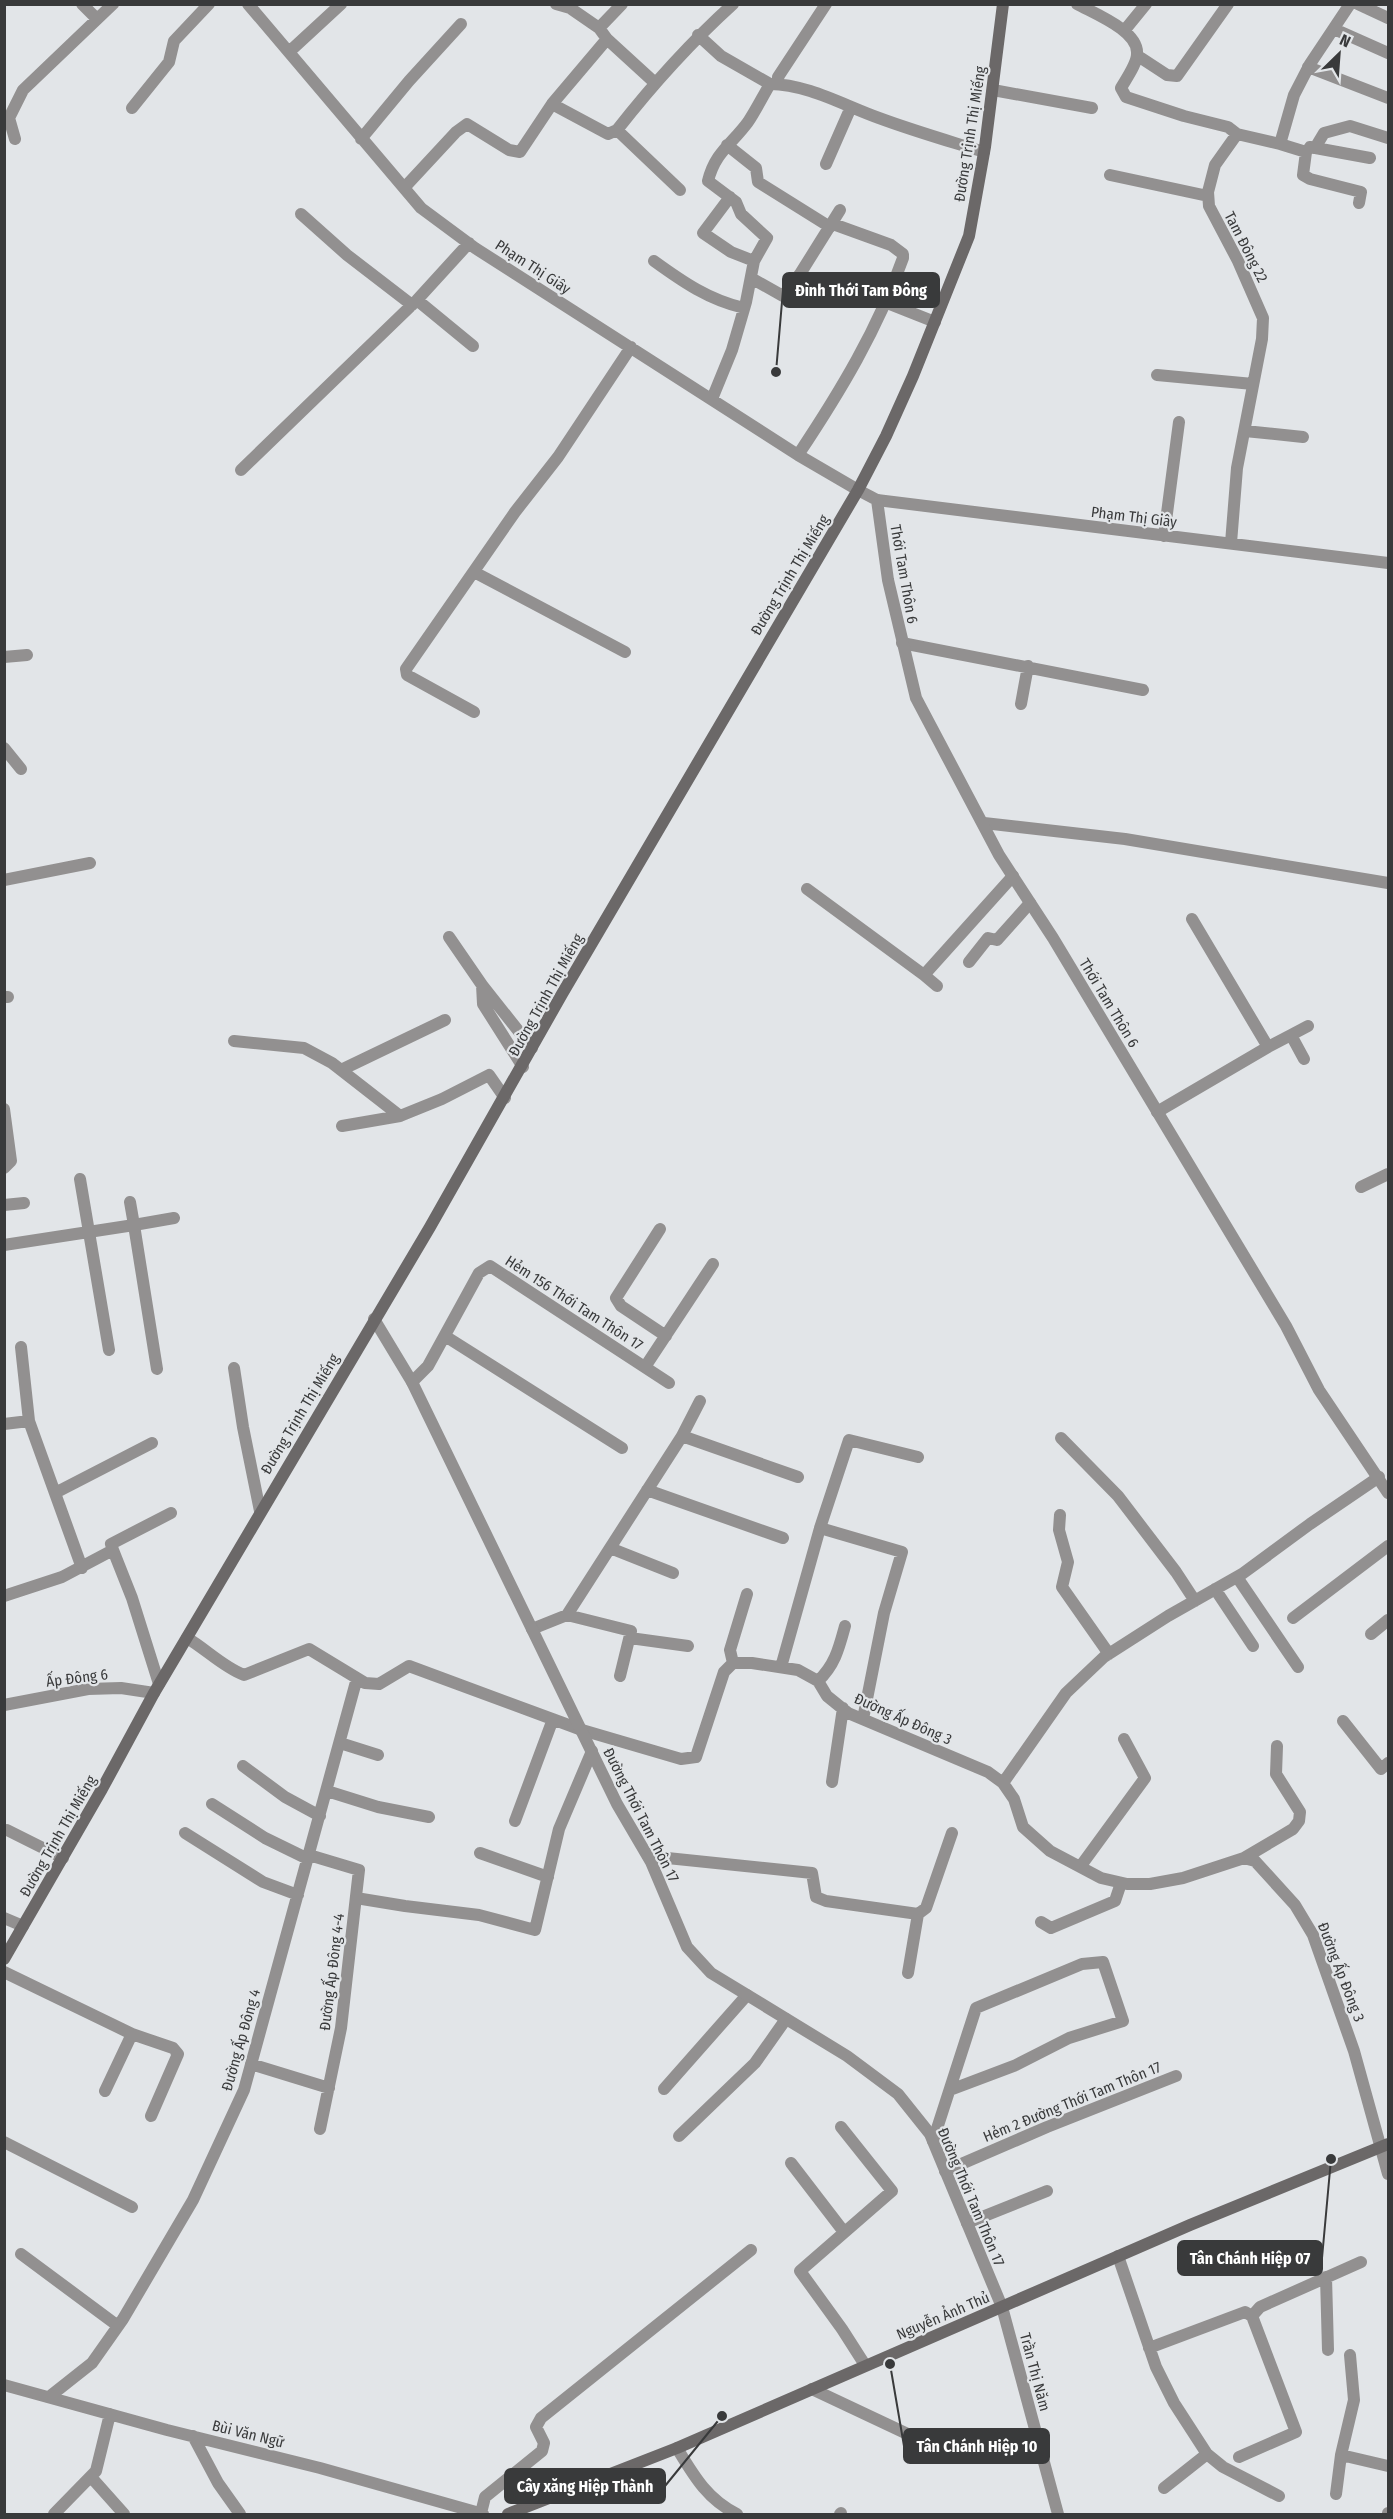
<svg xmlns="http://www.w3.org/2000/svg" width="1393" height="2519" font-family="'Fira Sans Condensed',sans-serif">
<rect width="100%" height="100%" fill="#e2e5e8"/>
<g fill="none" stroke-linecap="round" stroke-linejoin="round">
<!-- minor -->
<path stroke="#929090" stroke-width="12" d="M82,4L96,18
M248,4L421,208L475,248L798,455L858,490
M556,4L570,8L599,28
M1077,4C1095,14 1139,31 1137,54C1137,64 1126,79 1121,88L1126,97L1184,116L1228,127L1237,134
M1358,4L1388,18
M1334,29L1388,53
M1124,31L1146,4
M698,35L721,56L770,84C807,84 845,106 879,118C914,131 949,141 984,152
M607,39L654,82
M289,52L341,4
M1138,56L1167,75L1177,76L1228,4
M1308,67L1388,98
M779,84L778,77L826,4
M993,90L1092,108
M552,104L608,134L617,130C653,84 690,43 733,4
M132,108L169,62L174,41L209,4
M617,130L680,190
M15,139L9,118L23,90L113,4
M361,139L409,81L461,24
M1280,144L1306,152L1303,175L1310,179L1361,192L1359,203
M727,145L756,168L758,182L830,227
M1315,148L1324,133L1350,126L1388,138
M1309,149L1310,147L1370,158
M826,164L851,107
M1110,175L1208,196
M404,188L456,132L467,124L509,150L520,152L552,104L607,39L599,28L622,4
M730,197L703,233L731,252L754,261
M301,214L347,255L412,305
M654,261C683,282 709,300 744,308
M751,278L783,296L800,274L840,210
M417,300L473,346
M887,303L935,322
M1157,375L1253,384
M712,399L732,350L746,302L754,261L767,238L741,214L736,202L708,181C715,152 732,144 748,122C756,110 763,96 770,84
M1245,431L1303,437
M798,455C840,392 878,329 903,258V254L891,245L833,224
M241,470L417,300L469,243
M877,500L1388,563
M1164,536L1179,422
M1231,543L1237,468L1262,339L1263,318L1238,261L1209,206L1208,192L1215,165L1237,134L1280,144L1294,95L1310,64L1350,4
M474,572L625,652
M902,643L1143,690
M4,657L27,655
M1021,704L1028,666
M474,712L407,675L406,669L515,512L558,457L631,347
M4,748L21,769
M984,823L1125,839L1388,883
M4,880L90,863
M807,889L924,975
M449,937L482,985L483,1004L523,1067
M969,962L988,938L997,940L1030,903
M482,985L532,1048
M937,986L924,975L1013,876
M4,997H8
M1291,1035L1308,1026
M234,1041L304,1048L332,1063L400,1116L442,1099L489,1075L505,1098
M1268,1047L1291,1035L1304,1059
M341,1070L445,1020
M4,1109L11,1161L4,1168
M1157,1112L1268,1047L1192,919
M342,1126L400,1116
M80,1179L109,1350
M1361,1187L1388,1174
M130,1202L134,1225L174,1218
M4,1205L24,1203
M660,1229L616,1298L621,1306L666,1336
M4,1245L134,1225L157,1369
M445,1336L622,1448
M21,1347L29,1421
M645,1367L713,1264
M234,1368L243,1427L260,1511
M412,1382L428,1366L479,1273L490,1266L669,1383
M4,1424L29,1421L82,1568
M682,1436L798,1477
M1061,1438L1118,1496L1176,1572L1195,1601
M647,1490L783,1538
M55,1493L152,1443
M1060,1515L1059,1530L1068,1562L1062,1587L1109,1654
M820,1528L902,1552L884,1613L863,1719
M610,1548L673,1573
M113,1550L111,1544L171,1513
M1237,1577L1298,1667
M1215,1589L1253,1646
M4,1596L62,1577L113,1550L132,1598L159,1684
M567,1615L631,1631L620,1676
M1293,1618L1388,1546
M532,1629L567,1615L682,1436L700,1401
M1371,1634L1388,1620
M187,1638C206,1649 223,1667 244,1675L309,1649L365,1683L379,1684L409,1666L582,1730L681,1759L696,1757L724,1672L733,1663H752L798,1670L818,1681L827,1696L848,1713L988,1772L1003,1783L1014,1799L1023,1827L1050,1851L1101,1878L1127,1884H1150L1183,1878L1244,1858L1255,1861L1295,1905L1313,1935L1354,2051L1388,2174
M630,1638L688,1646
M733,1663L730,1650L747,1594
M781,1667L820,1528L849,1440L918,1457
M818,1681C835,1665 839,1648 845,1626
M4,1705L88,1689L121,1688L154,1693
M1343,1721L1381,1769L1388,1763
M340,1743L378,1755
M243,1766L285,1797L320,1816
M832,1782L843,1708
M1003,1783L1066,1693L1104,1657L1168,1616L1242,1574L1310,1524L1379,1477
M327,1791L378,1807L429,1817
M212,1804L265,1838L308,1859
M515,1821L553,1719
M7,1830L63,1858
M185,1833L263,1882L298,1895
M480,1853L548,1877
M309,1855L359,1870L341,2028L320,2129
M648,1856L812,1873L816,1897L826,1901L918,1914L908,1973
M1244,1858L1293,1829L1299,1821L1300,1812L1276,1774L1277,1746
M1080,1867L1145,1778L1124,1739
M356,1898L405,1906L479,1915L535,1930L559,1829L592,1751
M918,1914L926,1908L952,1833
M4,1918L23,1926
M1041,1922L1051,1928L1115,1901L1121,1883
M4,1972L132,2034L173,2048L178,2054L151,2116
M251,2064L329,2088
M664,2089L747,1995
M105,2091L132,2034
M841,2127L892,2191L800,2271L842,2329L865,2365
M679,2136L755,2063L786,2019
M933,2141L976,2008L1082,1964L1103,1962L1123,2021L1069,2038L1016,2065L950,2090
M4,2142L132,2207
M791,2163L844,2232
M945,2171L1047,2127L1176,2076
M967,2223L1047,2191
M21,2254L118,2326
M1118,2256L1156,2367L1174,2403L1207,2454L1223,2467L1279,2496
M1326,2277L1328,2350
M1252,2316L1260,2307L1361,2262
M1149,2348L1245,2312L1252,2316L1296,2432L1239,2457
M1350,2355L1354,2400L1341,2455L1388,2466
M4,2385L167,2430L320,2468L483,2514
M812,2389L916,2438
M49,2397L92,2363L123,2319L193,2200L244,2090L357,1678
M193,2436L218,2483L240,2514
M677,2448C694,2476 707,2499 737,2514
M91,2477L124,2514
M1164,2488L1207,2454
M1336,2494L1341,2455
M481,2513L485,2497L542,2451L544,2443L536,2427L541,2418L751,2250
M54,2514L96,2471L110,2414
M840,2514L841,2513
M1388,2514V2513"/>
<!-- tertiary -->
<path stroke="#929090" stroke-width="12" d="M858,490L877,500L888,580L916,698L999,855L1053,938L1286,1326L1319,1390L1388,1493
M374,1319L412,1382L617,1804L651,1862L687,1947L711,1973L847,2056L898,2094L930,2134L1002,2307L1058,2514"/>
<!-- secondary -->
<path stroke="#6b6868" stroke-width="12" d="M4,1959L102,1789L154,1693L430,1227L562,994L858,490L886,436L913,376L969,236L985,147L1003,4
M508,2514L677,2448L1190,2225L1388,2144"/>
</g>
<g text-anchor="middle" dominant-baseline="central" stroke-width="4.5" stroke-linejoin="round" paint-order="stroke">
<!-- street labels -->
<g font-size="15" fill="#393a3b" stroke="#e2e5e8">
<text transform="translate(970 134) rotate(-81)">Đường Trịnh Thị Miếng</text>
<text transform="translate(1246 247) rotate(63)">Tam Đông 22</text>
<text transform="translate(533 267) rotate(33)">Phạm Thị Giây</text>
<text transform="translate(1134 517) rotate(7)">Phạm Thị Giây</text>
<text transform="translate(904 574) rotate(80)">Thới Tam Thôn 6</text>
<text transform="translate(790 575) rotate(-59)">Đường Trịnh Thị Miếng</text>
<text transform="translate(546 995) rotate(-61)">Đường Trịnh Thị Miếng</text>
<text transform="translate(1109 1003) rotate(59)">Thới Tam Thôn 6</text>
<text transform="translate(574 1303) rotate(33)">Hẻm 156 Thới Tam Thôn 17</text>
<text transform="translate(300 1414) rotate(-59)">Đường Trịnh Thị Miếng</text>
<text transform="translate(77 1678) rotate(-7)">Ấp Đông 6</text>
<text transform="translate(903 1719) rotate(24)">Đường Ấp Đông 3</text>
<text transform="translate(641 1815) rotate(63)">Đường Thới Tam Thôn 17</text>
<text transform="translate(58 1836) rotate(-60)">Đường Trịnh Thị Miếng</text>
<text transform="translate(332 1972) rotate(-83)">Đường Ấp Đông 4-4</text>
<text transform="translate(1341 1972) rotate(69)">Đường Ấp Đông 3</text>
<text transform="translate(241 2040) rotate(-74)">Đường Ấp Đông 4</text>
<text transform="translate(1072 2102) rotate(-22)">Hẻm 2 Đường Thới Tam Thôn 17</text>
<text transform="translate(971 2197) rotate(67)">Đường Thới Tam Thôn 17</text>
<text transform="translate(943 2316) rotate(-23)">Nguyễn Ảnh Thủ</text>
<text transform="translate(1035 2372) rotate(75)">Trần Thị Năm</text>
<text transform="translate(248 2434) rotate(14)">Bùi Văn Ngữ</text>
</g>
</g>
<!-- callouts -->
<path fill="none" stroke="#393a3b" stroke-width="2" d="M776 372L783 290M1331 2159L1322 2258M890 2364L904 2446M722 2416L665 2486"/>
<g fill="#393a3b" stroke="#e2e5e8" stroke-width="2">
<circle cx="776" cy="372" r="6"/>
<circle cx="1331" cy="2159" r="6"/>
<circle cx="890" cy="2364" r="6"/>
<circle cx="722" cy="2416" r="6"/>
</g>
<g fill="#393a3b" stroke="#393a3b" stroke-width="2">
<rect x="783" y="273" width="156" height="34" rx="6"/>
<rect x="1178" y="2241" width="144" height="34" rx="6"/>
<rect x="904" y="2429" width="145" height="34" rx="6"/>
<rect x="505" y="2469" width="160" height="34" rx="6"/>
</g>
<g font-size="16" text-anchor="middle" font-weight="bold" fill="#fff">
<text x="861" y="296">Đình Thới Tam Đông</text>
<text x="1250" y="2264">Tân Chánh Hiệp 07</text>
<text x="977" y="2452">Tân Chánh Hiệp 10</text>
<text x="585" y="2492">Cây xăng Hiệp Thành</text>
</g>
<!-- border -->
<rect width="1393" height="2519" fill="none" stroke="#393a3b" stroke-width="12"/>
<!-- north arrow -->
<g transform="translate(1339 54) rotate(25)" stroke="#e2e5e8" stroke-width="4.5" paint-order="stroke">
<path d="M0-4.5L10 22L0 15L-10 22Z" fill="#393a3b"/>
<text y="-9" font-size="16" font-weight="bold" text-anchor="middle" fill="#393a3b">N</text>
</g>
</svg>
